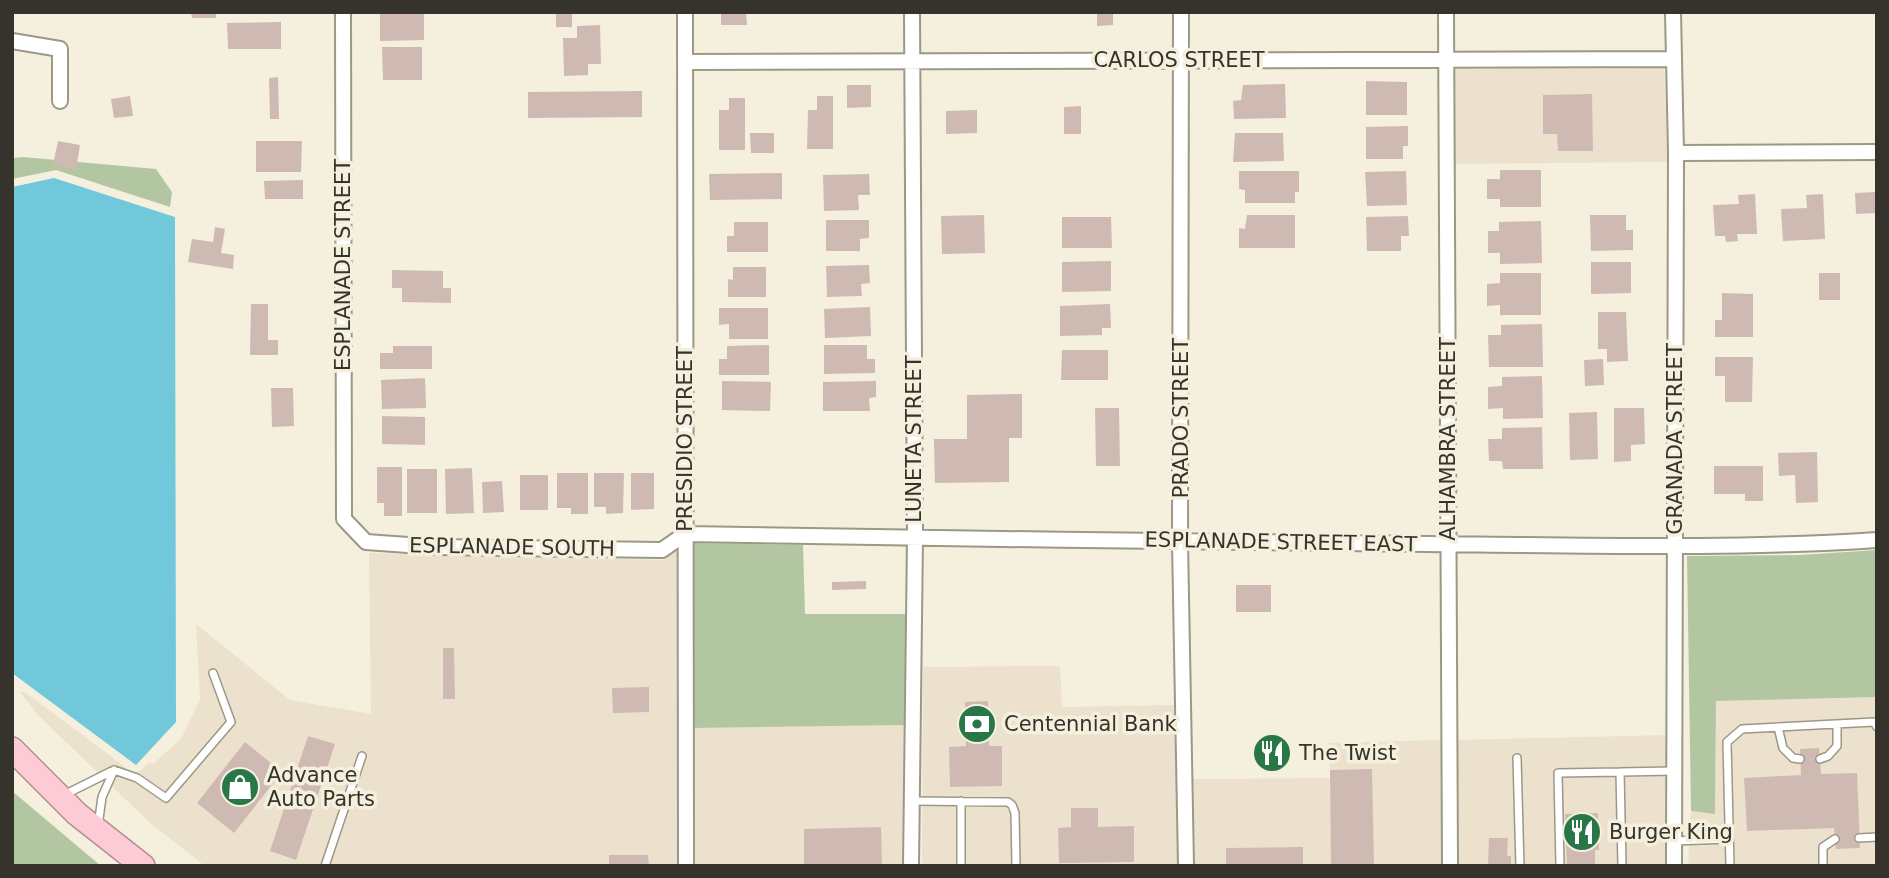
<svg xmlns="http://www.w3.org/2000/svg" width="1889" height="878" font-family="'DejaVu Sans',sans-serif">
<rect width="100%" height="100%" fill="#f4f0dd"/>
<!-- commercial -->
<path fill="#ece1cd" d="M1664,68L1668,162L1454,164V69Z
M677,551L678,866H205L150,823L38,715L19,691L26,693L132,772L140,771L149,762L153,764L181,739L200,699L196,624L290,700L371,714L369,553L662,560Z
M1060,666L1062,707L1175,705L1178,866H922L923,667Z
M1877,697V866H1688L1691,811L1715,814L1716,701Z
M906,725V866H695L694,728Z
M1666,735V866H1458V740Z
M1441,740L1442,866H1195L1193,779L1330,778L1329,743Z"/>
<!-- green -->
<path fill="#b3c6a2" d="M23,157L156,169L172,192L170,207L56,170L12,179V158Z
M693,543L803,545L805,614H906V725L694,728Z
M1877,550V697L1716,701L1715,814L1691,811L1687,556L1800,555Z
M12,791L101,866H12Z"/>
<!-- water -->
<path fill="#72c8db" d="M54,178L175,217L176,722L136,765L12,673V187Z"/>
<!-- building -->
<path fill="#cfbab3" d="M191,12H216V18H192Z
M556,12H572V27H556Z
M721,12H746L747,25H721Z
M1097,12H1113V25L1097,26Z
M380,13H424V40L380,41Z
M281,22V49H228L227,23Z
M600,25L601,64H588V75L564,76L563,38H577V26Z
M382,47H422V80H383Z
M278,77L279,119H270L269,78Z
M1366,81L1407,82V115H1366Z
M1285,84L1286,118L1234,119L1233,101L1241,100L1243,85Z
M847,85H871V107L847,108Z
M642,91V117L528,118V92Z
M1592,94L1593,151H1558L1557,134H1543V95Z
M130,96L133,116L114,118L111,99Z
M817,96H833V149H807L808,110H817Z
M729,98H745V150H719V110H729Z
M1081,106V134H1064V107Z
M977,110V133L946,134V111Z
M1408,126V146H1403V159H1366V127Z
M750,133H774V153H751Z
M1235,133H1283L1284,161L1233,162Z
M58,141L80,145L76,170L53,165Z
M256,141H302L301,172H256Z
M1500,170H1541V207H1500V199H1487V179H1500Z
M1239,171H1299V192H1295V203H1245V190L1239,189Z
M1406,171L1407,205L1367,206L1365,172Z
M782,173V199L710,200L709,174Z
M869,174L870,195H858L859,210L824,211L823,175Z
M303,180V199H265L264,181Z
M1877,192V213L1856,214L1855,193Z
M1755,194L1757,234H1737L1738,241L1726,242L1725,236H1715L1713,205L1739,204L1738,195Z
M1823,194L1825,239L1783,241L1781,209L1807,208L1806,195Z
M984,215L985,253L942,254L941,216Z
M1247,215H1295V248H1239V228L1245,229Z
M1590,215H1626V230H1633V250L1591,251Z
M1408,216L1409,236H1401V251H1367L1366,217Z
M1062,217H1111L1112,248H1062Z
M826,220H869V238L860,239V251H826Z
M1541,221L1542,263L1500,264V253H1488V231H1499V222Z
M734,222H768V252H727V236H734Z
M215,227L225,229L221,253L234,255L233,269L188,262L192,239L213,242Z
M1111,261V291L1062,292V262Z
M1591,262H1631V293L1591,294Z
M869,265L870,283L861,284L862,296L827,297L826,266Z
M733,267H766V297H728V279L733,280Z
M392,270L443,271V288H451V303L402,302V288H392Z
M1500,273H1541V315H1500V305L1487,306V284L1500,283Z
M1819,273H1840V300H1819Z
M1722,293L1753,294V337H1715V320H1722Z
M251,304H268V340H278V355H250Z
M1110,304L1111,328H1102V335L1060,336V306Z
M870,307L871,336L825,338L824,309Z
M719,308H768V339H729V324L719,325Z
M1598,312H1626L1628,361L1607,362V349H1598Z
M1542,324L1543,367H1489L1488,335H1501V325Z
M769,345V375H719V359H727V346Z
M824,345H867V359H875V373L824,374Z
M393,346H432V369H380V353H393Z
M1062,350H1108V380H1061Z
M1715,357H1753L1752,402H1725V376H1715Z
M1603,359L1604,385L1585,386L1584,360Z
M1542,376L1543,418L1503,419V408L1488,409V387L1502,386V377Z
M425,378L426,408L382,409L381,380Z
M722,381L771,382L770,411L722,410Z
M876,381V397L869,398L870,411H823V382Z
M271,388H293L294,426L272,427Z
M1022,394V438H1009V482L935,483L934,439H967V395Z
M1095,408H1119L1120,466H1096Z
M1614,408H1644L1645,444L1631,445V461L1614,462Z
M1597,412L1598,459L1570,460L1569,413Z
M382,416L425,417V445L382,444Z
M1542,427L1543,469H1503L1502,461H1489L1488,439H1502V428Z
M1817,452L1818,502L1796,503L1795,475L1779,476L1778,453Z
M1714,466H1763V501H1745V494H1714Z
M377,467H402V516H384V503H377Z
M472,468L474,513L446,514L445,469Z
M407,469H437V513H407Z
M557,473H588V514H571V508H557Z
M594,473H624L623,513L606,514V507H594Z
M631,473H654V509L631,510Z
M520,475H548V510H520Z
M502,481L504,512L483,513L482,482Z
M866,581V589L832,590V582Z
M1236,585H1271V612H1236Z
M443,648H454L455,699H443Z
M649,687V712L613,713L612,688Z
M988,701L989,746H1002V786L950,787L949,747L966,746L965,702Z
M308,736L335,744L296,860L270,851Z
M1261,738H1282V769H1262Z
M245,742L282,772L234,833L197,803Z
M1819,748L1821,774L1857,773L1860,848L1836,849L1834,828L1747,831L1744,778L1801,775L1800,749Z
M1372,769L1374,866H1331L1330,770Z
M1071,808H1098V827L1134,826V862L1059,863L1058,828L1071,827Z
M1598,813L1599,850H1595V866H1567L1565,814Z
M881,827L882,866H804V829Z
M1489,838H1508L1507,856H1511V866H1488Z
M1303,847V866H1226V848Z
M609,855H648L649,866H609Z"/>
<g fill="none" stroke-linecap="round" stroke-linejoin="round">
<defs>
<path id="service" d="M1778,727L1783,748L1793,758L1800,759
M1517,758L1520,866
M1820,759L1828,756L1837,746V724
M114,770L137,778L166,798L231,722L213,673
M62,796L114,770L102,797L98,826
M912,801L1008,802L1012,805L1015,813L1016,866
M1859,838L1877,837
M1674,841L1729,839
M325,866L362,756
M961,866V801
M1560,866L1558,773L1620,772
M1622,866L1620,772L1674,771
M1730,866L1727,742L1742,729L1874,722L1877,727
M1823,866V847L1835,839"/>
<path id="minor" d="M343,12L344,519L366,542L436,547L662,550L685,534C933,538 1180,542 1428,544C1577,545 1727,550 1877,540
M685,12L686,866
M1181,12L1180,542L1186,866
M1446,12L1450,866
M1673,12L1676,153L1674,866
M12,41L60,49V101
M685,62L1672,59
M1676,153L1877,152
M911,866L915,538L912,12"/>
<path id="trunk" d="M12,749L77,814L143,866"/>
</defs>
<!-- service casing -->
<use href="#service" stroke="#9b9886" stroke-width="10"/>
<!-- minor casing -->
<use href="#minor" stroke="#9b9886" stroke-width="18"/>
<!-- trunk casing -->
<use href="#trunk" stroke="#b68d94" stroke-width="26"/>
<!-- service -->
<use href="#service" stroke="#fff" stroke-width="7"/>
<!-- minor -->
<use href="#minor" stroke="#fff" stroke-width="14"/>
<!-- trunk -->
<use href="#trunk" stroke="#fccbd6" stroke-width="23"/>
</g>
<!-- icons -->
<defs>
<symbol id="bank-disc" viewBox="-11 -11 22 22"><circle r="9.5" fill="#297747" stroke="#f4f0dd"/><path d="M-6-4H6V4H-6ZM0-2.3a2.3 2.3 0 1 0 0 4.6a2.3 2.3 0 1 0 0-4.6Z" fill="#fff"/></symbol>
<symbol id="restaurant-disc" viewBox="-11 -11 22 22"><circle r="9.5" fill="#297747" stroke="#f4f0dd"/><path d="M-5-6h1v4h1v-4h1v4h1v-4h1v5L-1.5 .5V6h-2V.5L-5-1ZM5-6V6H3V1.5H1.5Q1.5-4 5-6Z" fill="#fff"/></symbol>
<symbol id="shop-disc" viewBox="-11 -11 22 22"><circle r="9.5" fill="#297747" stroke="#f4f0dd"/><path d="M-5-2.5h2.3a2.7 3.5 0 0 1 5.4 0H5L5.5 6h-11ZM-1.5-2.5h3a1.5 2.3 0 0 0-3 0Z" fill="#fff"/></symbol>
</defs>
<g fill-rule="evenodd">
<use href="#bank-disc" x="955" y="702" width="44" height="44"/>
<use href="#restaurant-disc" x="1250" y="731" width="44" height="44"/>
<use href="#shop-disc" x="218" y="765" width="44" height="44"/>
<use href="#restaurant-disc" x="1560" y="810" width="44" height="44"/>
</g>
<g text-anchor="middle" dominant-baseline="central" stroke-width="7" stroke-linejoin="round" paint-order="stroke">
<!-- street labels -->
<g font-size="21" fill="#35332c" stroke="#f4f0dd">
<text x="1179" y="60">CARLOS STREET</text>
<text transform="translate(343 265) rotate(-90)">ESPLANADE STREET</text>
<text transform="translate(1181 418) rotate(-90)">PRADO STREET</text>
<text transform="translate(685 439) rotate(-90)">PRESIDIO STREET</text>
<text transform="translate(914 439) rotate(-90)">LUNETA STREET</text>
<text transform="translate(1448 439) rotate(-90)">ALHAMBRA STREET</text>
<text transform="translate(1675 439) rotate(-90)">GRANADA STREET</text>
<text transform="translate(1281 542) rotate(1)">ESPLANADE STREET EAST</text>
<text transform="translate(512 547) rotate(1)">ESPLANADE SOUTH</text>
</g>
<!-- poi labels -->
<g font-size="21" fill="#35332c" stroke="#f4f0dd" text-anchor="start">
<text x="1004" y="724">Centennial Bank</text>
<text x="1299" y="753">The Twist</text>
<text x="267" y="775">Advance<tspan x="267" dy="24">Auto Parts</tspan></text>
<text x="1609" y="832">Burger King</text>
</g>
</g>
<!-- border -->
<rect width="1889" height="878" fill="none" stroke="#35332c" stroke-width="28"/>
</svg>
